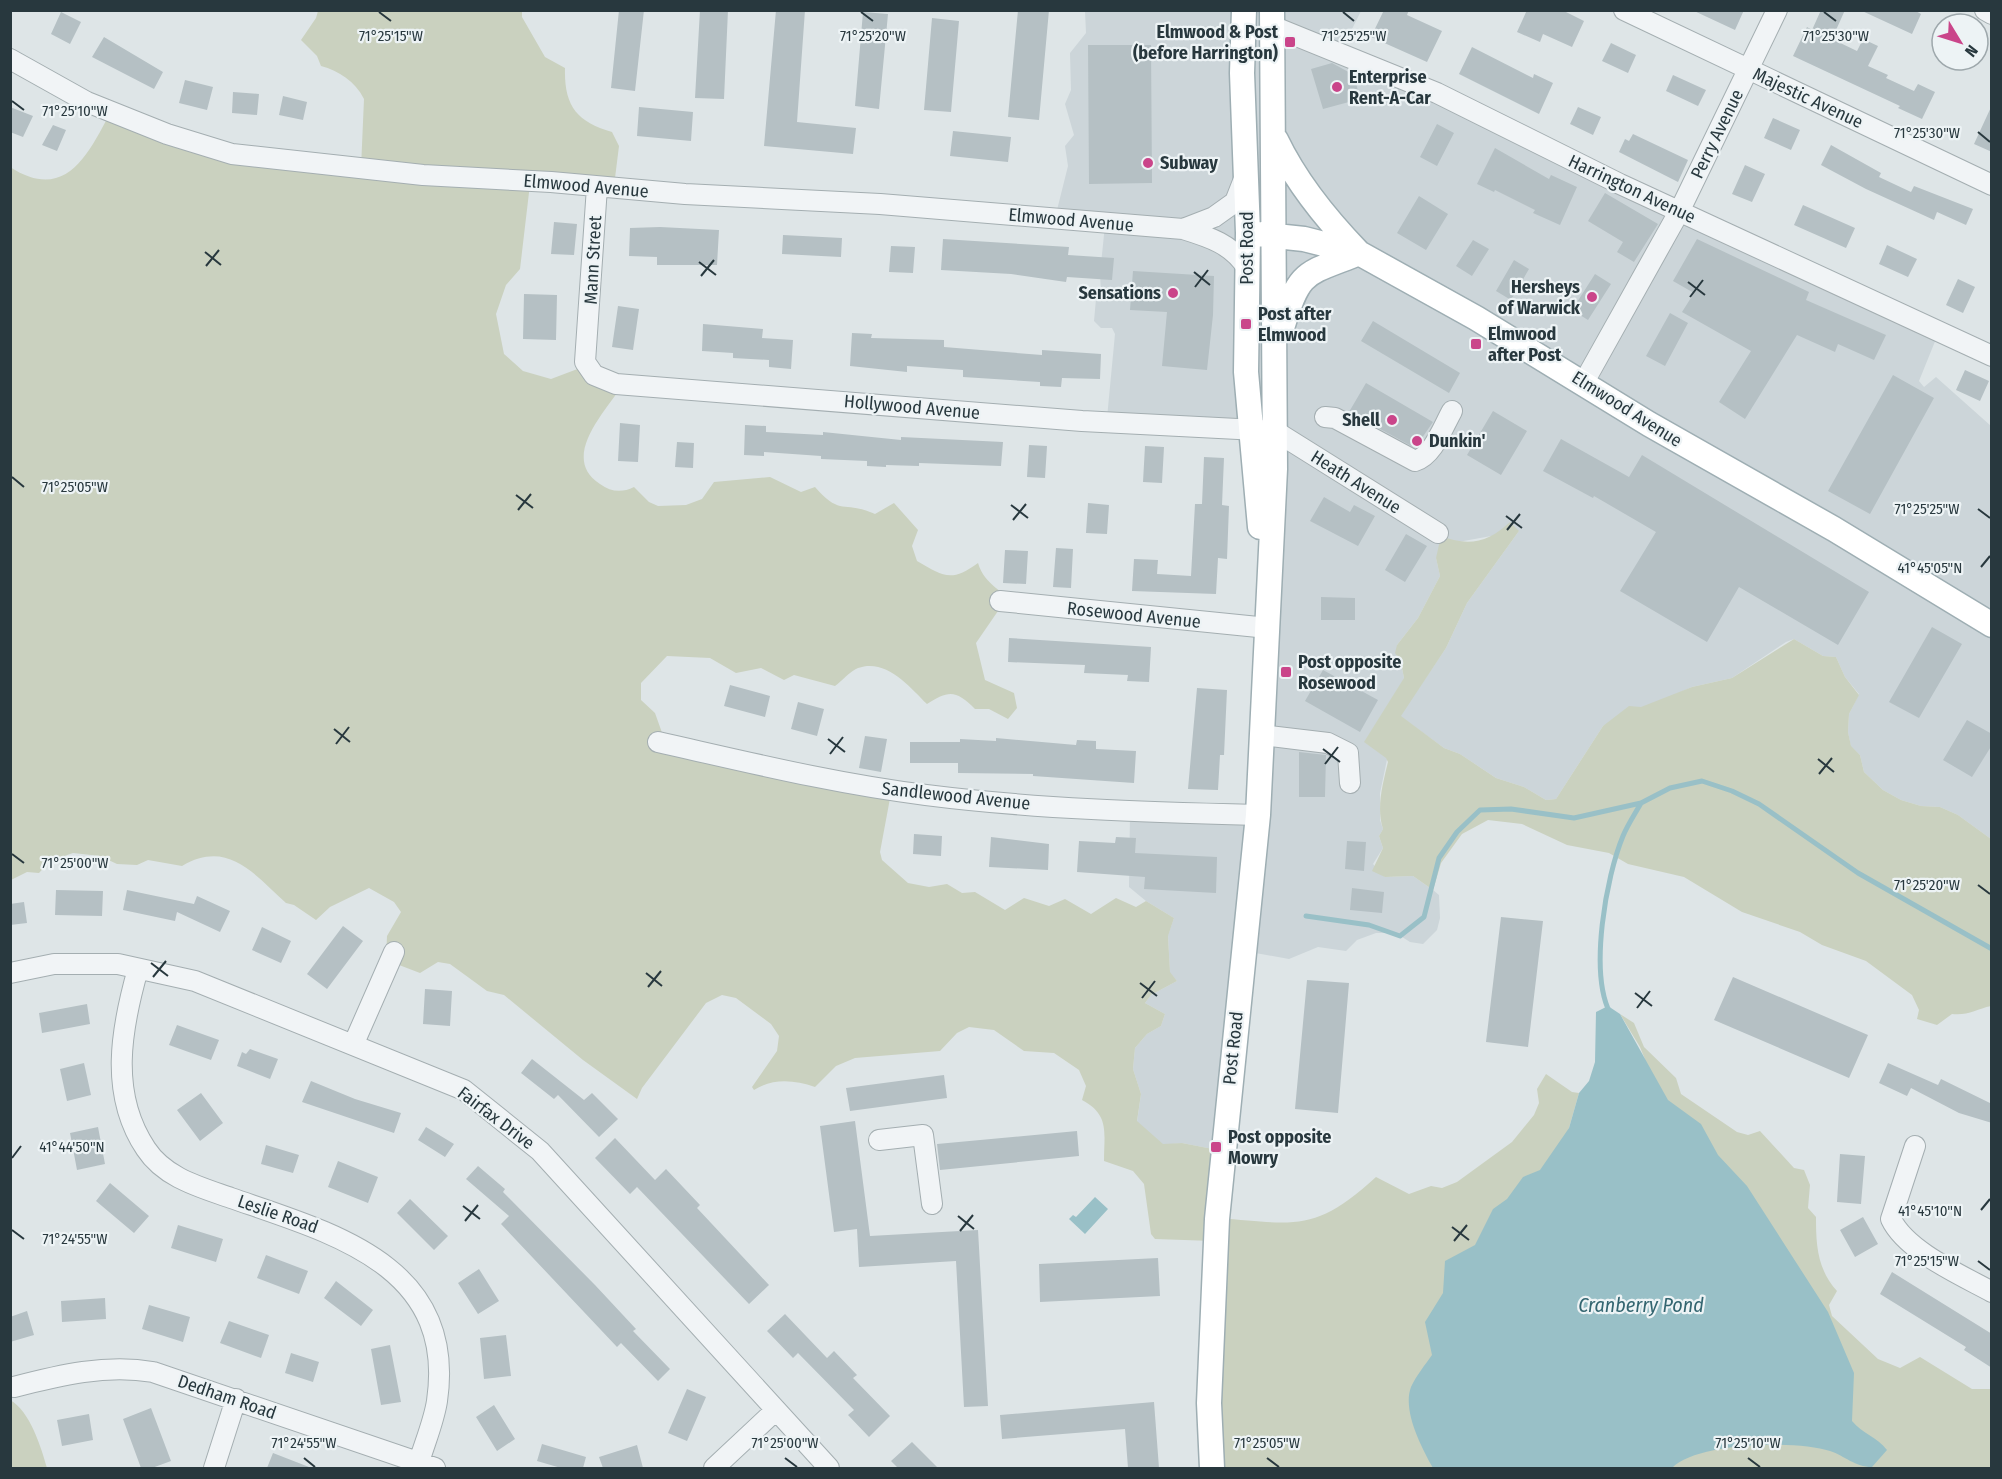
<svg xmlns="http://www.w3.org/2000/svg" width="2002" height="1479" font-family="'Fira Sans Condensed',sans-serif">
<rect width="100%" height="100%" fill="#dee5e7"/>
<!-- built -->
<path fill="#ccd5d9" d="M1085,11H1361L1341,51L1938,334L1919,381L1924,387L1936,377L1991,426L1992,608L1984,618L1992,625L1991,839L1958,815L1940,807L1921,806L1901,800L1883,790L1864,772L1860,755L1851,747L1848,732L1849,714L1859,694L1845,677L1836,657L1823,656L1794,639L1786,642L1732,678L1692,687L1603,726L1556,799L1546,800L1524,787L1496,778L1460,754L1444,748L1400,716L1446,648L1467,603L1519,531L1458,542L1436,558L1440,576L1418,618L1397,645L1404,678L1380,793V820L1383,829L1379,836L1383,848L1373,864L1385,877L1413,876L1433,890L1439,895L1440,918L1437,930L1423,944L1410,942L1396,933H1376L1357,940L1346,951L1318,947L1289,959L1250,952L1223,1151L1182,1143L1163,1145L1137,1122L1141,1094L1133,1069L1135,1048L1147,1034L1161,1026L1165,1014L1145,1003L1151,995L1177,981L1170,973L1168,935L1174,918L1146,901L1129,887L1130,814L1258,818L1272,433L1107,418L1115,334L1112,328H1101L1094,321L1096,299L1101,291L1100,274L1105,225L1055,218L1068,166L1065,146L1074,135L1065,104L1071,90L1070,53L1086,33Z"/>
<!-- green -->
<path fill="#cad1bf" d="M318,11H522V17L545,57L565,68C564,105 576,122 612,132L619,146L614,186L530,184L520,269L506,285L496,314L504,354L523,371L551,379L596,362L605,381L622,386C604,413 560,458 600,484C611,492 622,493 634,487L649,502L658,506L686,505L702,499L714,482L770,477L801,492L815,487C841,517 844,500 875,514L894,503L918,530L912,546L917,561C943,576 951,583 978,563C985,587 1006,589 1012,608L998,611L976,643L985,680L1014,693L1017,708L1008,719L989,709H975C956,690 949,690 927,704C909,686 886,658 858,668C850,671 842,681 835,686L794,675L784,680L761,668L736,673L710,658L667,656L641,683V700L655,713L666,744L891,793L880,852L882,860L908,883L929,887L947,884L962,893L975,892L1005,910L1024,898L1049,906L1065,899L1091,914L1116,898L1136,907L1146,901L1174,918L1168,936L1170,972L1177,981L1151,995L1145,1003L1165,1014L1161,1026L1147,1034L1135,1048L1133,1069L1141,1094L1137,1121L1163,1144L1182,1143L1223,1151L1218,1218C1296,1224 1315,1233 1376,1177L1409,1194L1431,1186L1442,1188L1457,1182L1512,1142L1534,1115L1539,1103L1537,1089L1546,1074L1572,1092L1579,1093L1569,1128L1453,1468H1213V1241L1155,1239L1151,1234L1144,1184L1133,1171L1104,1161C1104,1132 1110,1115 1082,1100L1086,1086L1079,1070L1054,1053L1024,1051L994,1030L969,1027L957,1033L940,1051L855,1058L836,1066L815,1087C794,1080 773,1078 754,1090L752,1087L777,1051L779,1036L771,1024L736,998L722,995L706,1003L642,1088L637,1099L583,1060L504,995L487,991L450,964L438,962L420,973L386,960L387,936L401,912L394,902L369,888L330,907L316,920L294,905L286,903C254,874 228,839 182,866L148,860L137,865L117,864L100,856L73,853L50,861L39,873L27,872L11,880L10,167C64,202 87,157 109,115L166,134L361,168L364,99C355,81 339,71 321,66L317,56L301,40L316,18Z
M1510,522L1519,531L1467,603L1446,648L1401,716L1444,748L1460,754L1496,778L1524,787L1546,800L1556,799L1603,726L1629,706L1641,707L1692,687L1732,678L1794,639L1823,656L1836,657L1845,677L1859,695L1849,714L1848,732L1851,746L1860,755L1864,772L1883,790L1901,800L1921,806L1940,807L1958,815L1991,839V1006C1977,1009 1967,1016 1952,1014L1937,1025L1917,1019L1919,1010L1912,995L1866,961L1822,945L1800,932L1742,912L1684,877L1628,864L1609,853L1567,845L1522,824L1488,820L1462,834L1441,863L1433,890L1413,876L1385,877L1372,871L1383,848L1379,836L1383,829C1376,808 1383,783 1388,762L1386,758L1364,742L1404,678L1401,663L1395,653L1397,645L1418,618L1440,576L1436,558L1441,536C1469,547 1489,542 1510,522Z
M1620,1014L1634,1023L1644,1047L1676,1078L1681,1094L1737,1132L1748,1135L1760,1131L1794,1168L1804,1170L1810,1185L1808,1208L1816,1217C1816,1244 1817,1269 1837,1291L1829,1305L1832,1316L1878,1359L1900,1368L1920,1357L1972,1389H1991V1468H1662L1659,1094L1640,1047Z
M10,1400C30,1411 41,1447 47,1468H11Z"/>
<!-- water -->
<path fill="#99c0c7" d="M1608,1006L1620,1014L1668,1100L1701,1124L1718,1155L1747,1186L1828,1312L1854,1373L1852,1421C1863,1434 1877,1437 1887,1450L1872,1467C1855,1467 1845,1456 1830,1451C1796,1440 1697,1442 1672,1468H1433C1422,1448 1402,1411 1411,1387C1416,1376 1425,1365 1432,1355L1425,1322L1443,1293L1445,1261L1475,1245L1493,1209L1507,1199L1523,1177L1540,1170L1569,1128L1579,1093L1589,1081L1595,1062L1596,1012Z
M1095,1197L1108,1209L1085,1234L1069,1219L1073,1215L1076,1217Z"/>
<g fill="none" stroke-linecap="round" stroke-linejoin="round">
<!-- stream -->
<path stroke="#99c0c7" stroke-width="5" d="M1306,916L1369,925L1400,936L1424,917L1439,858L1457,832L1480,810L1511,809L1574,818L1641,803L1670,788L1702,781L1732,791L1759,804L1858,873L1992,949
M1610,1013C1589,972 1606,877 1623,836C1628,824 1635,814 1641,803"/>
</g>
<!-- building -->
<path fill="#b5c0c4" d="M619,10H644L635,91L611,88Z
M700,10H728L724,99L695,98Z
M776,10H805L797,122L856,128L853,154L764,146Z
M1018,10H1049L1039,120L1008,117Z
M1384,10H1409L1407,15L1442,31L1427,62L1371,37Z
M1527,10H1562L1584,21L1572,47L1543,34L1540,42L1517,32Z
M1692,10H1744L1735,30Z
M1821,10H1845L1832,39L1857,51L1863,39L1878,46L1868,66L1888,75L1886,78L1914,91L1918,84L1935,92L1922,119L1898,108L1900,106L1793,56L1807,27L1812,30Z
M1860,10H1914L1921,14L1912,34Z
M61,12L81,22L70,44L51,34Z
M863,12L888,14L879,109L855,106Z
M932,18L959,21L951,112L924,110Z
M104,37L163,72L154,89L92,57Z
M1611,43L1636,55L1628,73L1602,61Z
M1088,45H1151L1152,183L1089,184Z
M1472,47L1533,78L1534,74L1553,83L1539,114L1459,74Z
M1332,63L1354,75L1360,99L1323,109L1311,69Z
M1673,75L1706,90L1698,106L1666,91Z
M185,80L213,87L207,110L179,103Z
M233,92L259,94L257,115L232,113Z
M283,96L307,102L303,120L279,115Z
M1992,105V152L1974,144Z
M10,107L33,116L23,137L10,132Z
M639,107L693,112L691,141L637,136Z
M1578,107L1601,117L1593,135L1570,124Z
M1773,118L1800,130L1791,150L1764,138Z
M1437,124L1454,133L1437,166L1420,157Z
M53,125L66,130L57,151L42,145Z
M953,131L1011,137L1008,162L950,156Z
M1633,134L1688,160L1678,182L1619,152L1625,139L1629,141Z
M1831,145L1881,173L1879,177L1911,192L1914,186L1973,209L1966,225L1937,212L1934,220L1866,189L1821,165Z
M1495,148L1549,179L1551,175L1577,187L1560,225L1533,213L1535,210L1495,190L1494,192L1477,184Z
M1745,165L1765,174L1752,202L1732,194Z
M1605,193L1658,224L1634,262L1617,252L1623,242L1588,221Z
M1419,196L1448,214L1426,250L1397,233Z
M1803,205L1855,228L1846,248L1794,225Z
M554,222L577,224L574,255L551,254Z
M660,227L719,230L717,265H657V257L629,256L630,228Z
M783,235L842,238L841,257L782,254Z
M943,239L1069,247L1068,255L1114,258L1112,280L1067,277L1066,282L1011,274L941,270Z
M1697,239L1809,292L1806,300L1886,335L1874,360L1838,344L1835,352L1797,335L1745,419L1719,402L1751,351L1682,312L1694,293L1673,281Z
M1473,240L1489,249L1472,276L1456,266Z
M1887,245L1917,259L1908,277L1879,264Z
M891,246L915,247L913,273L889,272Z
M1514,260L1529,269L1511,300L1496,291Z
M1133,271L1214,276L1213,315L1207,370L1162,366L1167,312L1130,310Z
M1595,274L1611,284L1588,320L1572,310Z
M1958,279L1975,287L1963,313L1946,305Z
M524,294L557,295L556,340L523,339Z
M618,306L639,309L633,350L612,347Z
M1670,313L1688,323L1665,366L1646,356Z
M1373,321L1460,373L1449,393L1361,341Z
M703,324L763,329L762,338L793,340L791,369L769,367V360L733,358V353L702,351Z
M852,333L872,334L871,338L944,340V347L1042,355V350L1101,354L1100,379L1062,378L1061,387L1040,386V382L963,377V370L907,366V372L850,366Z
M1965,370L1989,381L1980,401L1956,390Z
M1893,375L1934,398L1870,514L1828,491Z
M1366,383L1433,422L1415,448L1349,412Z
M1493,411L1527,431L1501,475L1467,455Z
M620,423L640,425L638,462L618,461Z
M745,425L766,426V432L823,435V432L901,440V437L1003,442L1001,466L919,463V466L886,465V467L867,466V461L821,459V456L764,452V456L744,455Z
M1561,439L1629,477L1642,455L1869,592L1838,645L1739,587L1707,642L1620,591L1656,532L1594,496L1593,498L1543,471Z
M677,442L694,443L693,468L675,467Z
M1029,445L1047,446L1045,478L1027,477Z
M1145,446L1164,447L1162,483L1143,482Z
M1204,457L1224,458L1222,505L1229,506L1227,559L1218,558L1216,594L1132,591L1134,559L1158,560L1157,574L1191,576L1195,504H1202Z
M1324,497L1350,512L1354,505L1375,516L1358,546L1310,521Z
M1088,503L1109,505L1107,534L1086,533Z
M1406,534L1427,546L1405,582L1385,570Z
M1056,548L1073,549L1071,588L1053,587Z
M1005,550L1028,551L1026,584L1003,583Z
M1321,597L1355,598V620H1321Z
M1932,627L1962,644L1919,718L1889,702Z
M1009,638L1151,647L1149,682L1127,681L1128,675L1084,673L1085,665L1008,662Z
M1323,670L1378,700L1360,732L1305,701Z
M730,685L770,696L765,717L724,706Z
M1197,688L1227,690L1224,755H1220L1218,790L1188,789Z
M798,702L824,709L817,736L791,729Z
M1967,720L1992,734V745L1972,777L1943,760Z
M865,736L887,739L881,772L859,768Z
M996,738L1076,745L1077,740L1096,741V749L1136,751L1134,783L1033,776V774L958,773V763H910V742H960V739L996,741Z
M1299,752L1326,755L1325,797H1299Z
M914,834L942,836L941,856L913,854Z
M991,837L1049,844L1048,870L989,867Z
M1116,837L1136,838L1135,853L1217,857L1216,893L1144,889L1145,877L1077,872L1079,841L1115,843Z
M1347,841L1366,842L1364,871L1345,869Z
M1352,888L1384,892L1382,913L1350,910Z
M56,890L103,891L102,916L55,915Z
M127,890L194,904L197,896L230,911L220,932L177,912L175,921L123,910Z
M24,902L27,923L10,925V904Z
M1501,917L1543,921L1528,1047L1486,1042Z
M343,926L363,941L327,989L307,974Z
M262,927L291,941L281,963L252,950Z
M1733,977L1868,1035L1849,1078L1714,1020Z
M1307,980L1349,983L1338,1113L1295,1109Z
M425,989L452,991L450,1026L423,1024Z
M87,1004L90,1024L42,1033L39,1013Z
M177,1025L219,1040L211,1060L169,1045Z
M250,1049L278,1059L270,1079L237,1066L242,1052L246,1054Z
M532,1059L584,1100L592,1093L618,1119L599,1137L558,1095L554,1099L521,1073Z
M84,1063L91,1095L67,1101L60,1069Z
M1888,1063L1938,1085L1941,1079L1992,1104V1123L1959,1113L1911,1088L1907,1096L1879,1083Z
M944,1075L947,1098L850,1111L846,1088Z
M311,1081L355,1099L401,1113L394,1133L302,1102Z
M201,1093L223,1123L200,1141L177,1110Z
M855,1121L870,1236L978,1230L988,1406L964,1407L956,1261L859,1267L857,1229L834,1232L820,1126Z
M98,1127L105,1164L77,1170L70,1133Z
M426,1127L454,1144L445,1157L418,1140Z
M1077,1131L1079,1156L940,1170L937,1144Z
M615,1138L655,1180L666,1169L700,1205L697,1208L769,1285L749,1304L637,1187L630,1194L595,1158Z
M266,1145L299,1155L293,1173L261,1164Z
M1840,1154L1865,1156L1861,1204L1837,1202Z
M338,1161L378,1177L368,1203L328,1187Z
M478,1166L505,1189L503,1192L595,1285L636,1329L633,1331L670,1369L658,1381L621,1343L617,1347L501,1224L509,1216L466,1179Z
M110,1183L149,1216L134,1233L96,1201Z
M410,1199L448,1236L434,1250L397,1213Z
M1863,1217L1878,1244L1855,1257L1840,1230Z
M178,1225L223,1239L216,1262L171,1248Z
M266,1255L308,1271L299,1294L257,1278Z
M1158,1258L1160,1296L1040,1302L1039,1264Z
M479,1269L499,1301L478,1314L458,1283Z
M1892,1272L1992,1334V1368L1964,1350L1966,1347L1880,1294Z
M336,1281L373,1310L361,1326L324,1298Z
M105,1298L106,1319L62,1322L61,1301Z
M149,1305L190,1317L183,1342L142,1329Z
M27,1311L34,1335L10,1342V1317Z
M785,1314L827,1358L834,1351L857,1375L853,1378L890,1416L869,1437L848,1415L854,1410L798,1353L793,1358L767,1331Z
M229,1321L269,1335L261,1358L220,1343Z
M506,1335L511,1376L484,1379L480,1338Z
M390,1345L401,1402L381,1405L371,1349Z
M291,1353L319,1362L313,1382L285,1373Z
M687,1389L706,1397L687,1441L668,1433Z
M1154,1402L1159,1468H1128L1125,1429L1002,1439L1000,1415Z
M494,1405L515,1439L497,1451L476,1417Z
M151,1408L171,1461L152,1468H141L123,1419Z
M89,1414L93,1440L62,1446L57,1420Z
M912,1442L938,1468H898L891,1461Z
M542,1444L586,1457L583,1468H561L537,1461Z
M637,1445L643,1468H603L599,1457Z
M273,1453L309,1467V1468H267Z"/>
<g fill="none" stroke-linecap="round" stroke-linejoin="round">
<defs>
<path id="minor" d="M1624,10L1992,185
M1985,10L1992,14
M1272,26L1437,93L1620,184L1992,356
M10,59L87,102L167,134L232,154L423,175L551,182L685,194L880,204L1183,229C1209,237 1232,244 1247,268
M597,187L585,362L594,375L616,384L1082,421L1275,431L1438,533
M1183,229L1214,217L1235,202L1244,179
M1584,382L1679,212L1777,10
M1325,417L1335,418L1415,461C1433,456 1443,427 1452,411
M1000,601L1268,628
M1262,735L1328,743L1348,753L1350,783
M658,742C747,762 836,784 926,795C1036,809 1147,812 1258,815
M138,969C121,1029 109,1094 146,1149C165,1178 200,1187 231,1198C332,1233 457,1265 437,1401C434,1421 425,1442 419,1462
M10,973L54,964H118L195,981L464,1090L540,1151L829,1468
M354,1043L394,952
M879,1140L923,1135L932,1204
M1915,1146L1891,1219C1906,1251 1961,1275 1992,1292
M14,1387C60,1375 106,1364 153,1372L435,1468
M214,1468L236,1399
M714,1468L776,1410"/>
<path id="major" d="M1244,10L1242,73L1248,233L1246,372L1260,527
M1276,140C1296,182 1327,220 1359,253
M1248,233L1304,239L1359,253L1476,318L1649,424L1834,529L1992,625
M1282,328C1300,269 1304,275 1359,253
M1212,1468L1209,1403L1217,1219L1258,815L1275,469L1272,10"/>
</defs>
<!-- minor casing -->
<use href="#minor" stroke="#a4aeb1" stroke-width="22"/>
<!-- major casing -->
<use href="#major" stroke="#9eaeb3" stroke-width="27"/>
<!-- minor -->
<use href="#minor" stroke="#f1f4f6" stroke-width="20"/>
<!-- major -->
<use href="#major" stroke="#fff" stroke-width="24"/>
</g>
<!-- ticks -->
<path fill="none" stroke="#28383e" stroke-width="2" d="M379,12L391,21M861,12L873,21M1343,12L1354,21M1824,12L1836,21M12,101L24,110M1978,132L1990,142M205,252L221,265M699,262L716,275M206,266L219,250M1194,272L1210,285M701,276L714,260M1688,282L1705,295M1195,287L1208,270M1690,297L1703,280M12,477L24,487M516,495L533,508M1011,505L1028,518M1978,509L1990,518M518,510L531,494M1506,516L1522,528M1013,520L1026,504M1507,530L1520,514M1981,567L1990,556M334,729L350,742M828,739L845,752M336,744L349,727M1323,749L1340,762M830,754L843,737M1818,759L1834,772M1325,764L1338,747M1819,774L1832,758M12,854L24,863M1978,885L1990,894M151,963L168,976M646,973L662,986M153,977L166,961M1140,983L1157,996M648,987L661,971M1635,993L1652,1006M1142,998L1155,981M1637,1008L1650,991M12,1158L21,1146M463,1206L480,1219M1981,1210L1990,1199M958,1216L974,1229M465,1221L478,1205M1452,1227L1469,1240M12,1230L24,1239M960,1231L973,1215M1454,1241L1467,1225M1978,1261L1990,1270M304,1458L315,1467M785,1458L797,1467M1267,1458L1279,1467M1748,1458L1760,1467"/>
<!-- markers -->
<g fill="#ca458a" stroke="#edf3f5" stroke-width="2">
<rect x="1284" y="36" width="12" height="12" rx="3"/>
<circle cx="1337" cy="87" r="6"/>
<circle cx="1148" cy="163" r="6"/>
<circle cx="1173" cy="293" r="6"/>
<circle cx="1592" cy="297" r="6"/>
<rect x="1240" y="318" width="12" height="12" rx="3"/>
<rect x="1470" y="338" width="12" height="12" rx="3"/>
<circle cx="1392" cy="420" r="6"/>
<circle cx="1417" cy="441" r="6"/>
<rect x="1280" y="666" width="12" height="12" rx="3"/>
<rect x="1210" y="1141" width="12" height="12" rx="3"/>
</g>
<g text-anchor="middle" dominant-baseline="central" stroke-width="4.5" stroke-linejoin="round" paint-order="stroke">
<!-- poi labels -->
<g font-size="18" font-weight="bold" fill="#28383e" stroke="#edf3f5" text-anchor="start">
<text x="1278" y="32" text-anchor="end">Elmwood &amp; Post<tspan x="1278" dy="21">(before Harrington)</tspan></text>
<text x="1349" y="77">Enterprise<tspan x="1349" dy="21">Rent-A-Car</tspan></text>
<text x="1160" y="163">Subway</text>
<text x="1580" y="287" text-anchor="end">Hersheys<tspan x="1580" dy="21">of Warwick</tspan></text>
<text x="1161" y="293" text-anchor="end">Sensations</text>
<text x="1258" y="314">Post after<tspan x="1258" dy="21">Elmwood</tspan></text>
<text x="1488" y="334">Elmwood<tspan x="1488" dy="21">after Post</tspan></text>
<text x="1380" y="420" text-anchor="end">Shell</text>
<text x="1429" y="441">Dunkin'</text>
<text x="1298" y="662">Post opposite<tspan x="1298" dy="21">Rosewood</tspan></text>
<text x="1228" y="1137">Post opposite<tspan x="1228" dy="21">Mowry</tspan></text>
</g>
<!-- street labels -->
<g font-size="18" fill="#28383e" stroke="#edf3f5">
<text transform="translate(1808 98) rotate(25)">Majestic Avenue</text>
<text transform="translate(1717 134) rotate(-64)">Perry Avenue</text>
<text transform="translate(586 186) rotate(5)">Elmwood Avenue</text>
<text transform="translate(1632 189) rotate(25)">Harrington Avenue</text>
<text transform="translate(1071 220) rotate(5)">Elmwood Avenue</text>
<text transform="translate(1247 248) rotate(-90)">Post Road</text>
<text transform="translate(593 260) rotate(-87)">Mann Street</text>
<text transform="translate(912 407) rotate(5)">Hollywood Avenue</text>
<text transform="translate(1627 409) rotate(32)">Elmwood Avenue</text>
<text transform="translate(1356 482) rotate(32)">Heath Avenue</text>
<text transform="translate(1134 615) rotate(6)">Rosewood Avenue</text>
<text transform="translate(956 796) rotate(6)">Sandlewood Avenue</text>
<text transform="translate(1233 1048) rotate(-84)">Post Road</text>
<text transform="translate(496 1118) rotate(37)">Fairfax Drive</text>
<text transform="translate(278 1214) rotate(19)">Leslie Road</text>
<text transform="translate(227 1397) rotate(19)">Dedham Road</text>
</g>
<!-- water labels -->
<g font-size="20" font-style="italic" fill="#336570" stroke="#edf3f5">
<text x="1641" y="1305">Cranberry Pond</text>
</g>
</g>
<g font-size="15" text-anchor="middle" fill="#28383e" stroke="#edf3f5" stroke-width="4.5" stroke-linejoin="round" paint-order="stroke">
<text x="391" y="41">71°25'15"W</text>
<text x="873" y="41">71°25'20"W</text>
<text x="1354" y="41">71°25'25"W</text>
<text x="1836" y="41">71°25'30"W</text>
<text x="75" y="116">71°25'10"W</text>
<text x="1927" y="138">71°25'30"W</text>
<text x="75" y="492">71°25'05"W</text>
<text x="1927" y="514">71°25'25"W</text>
<text x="1930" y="573">41°45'05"N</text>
<text x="75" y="868">71°25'00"W</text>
<text x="1927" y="890">71°25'20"W</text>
<text x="72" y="1152">41°44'50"N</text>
<text x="1930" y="1216">41°45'10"N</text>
<text x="75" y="1244">71°24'55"W</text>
<text x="1927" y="1266">71°25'15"W</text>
<text x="304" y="1448">71°24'55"W</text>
<text x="785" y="1448">71°25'00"W</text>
<text x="1267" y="1448">71°25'05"W</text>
<text x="1748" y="1448">71°25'10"W</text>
</g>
<!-- border -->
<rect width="2002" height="1479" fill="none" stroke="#28383e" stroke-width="24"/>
<!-- north arrow -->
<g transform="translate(1960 42) rotate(128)"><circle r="28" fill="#edf3f5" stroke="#9ea8ac" stroke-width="1.5"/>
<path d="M0-4.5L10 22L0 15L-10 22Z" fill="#ca458a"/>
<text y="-9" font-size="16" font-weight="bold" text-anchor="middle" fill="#28383e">N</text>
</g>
</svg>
